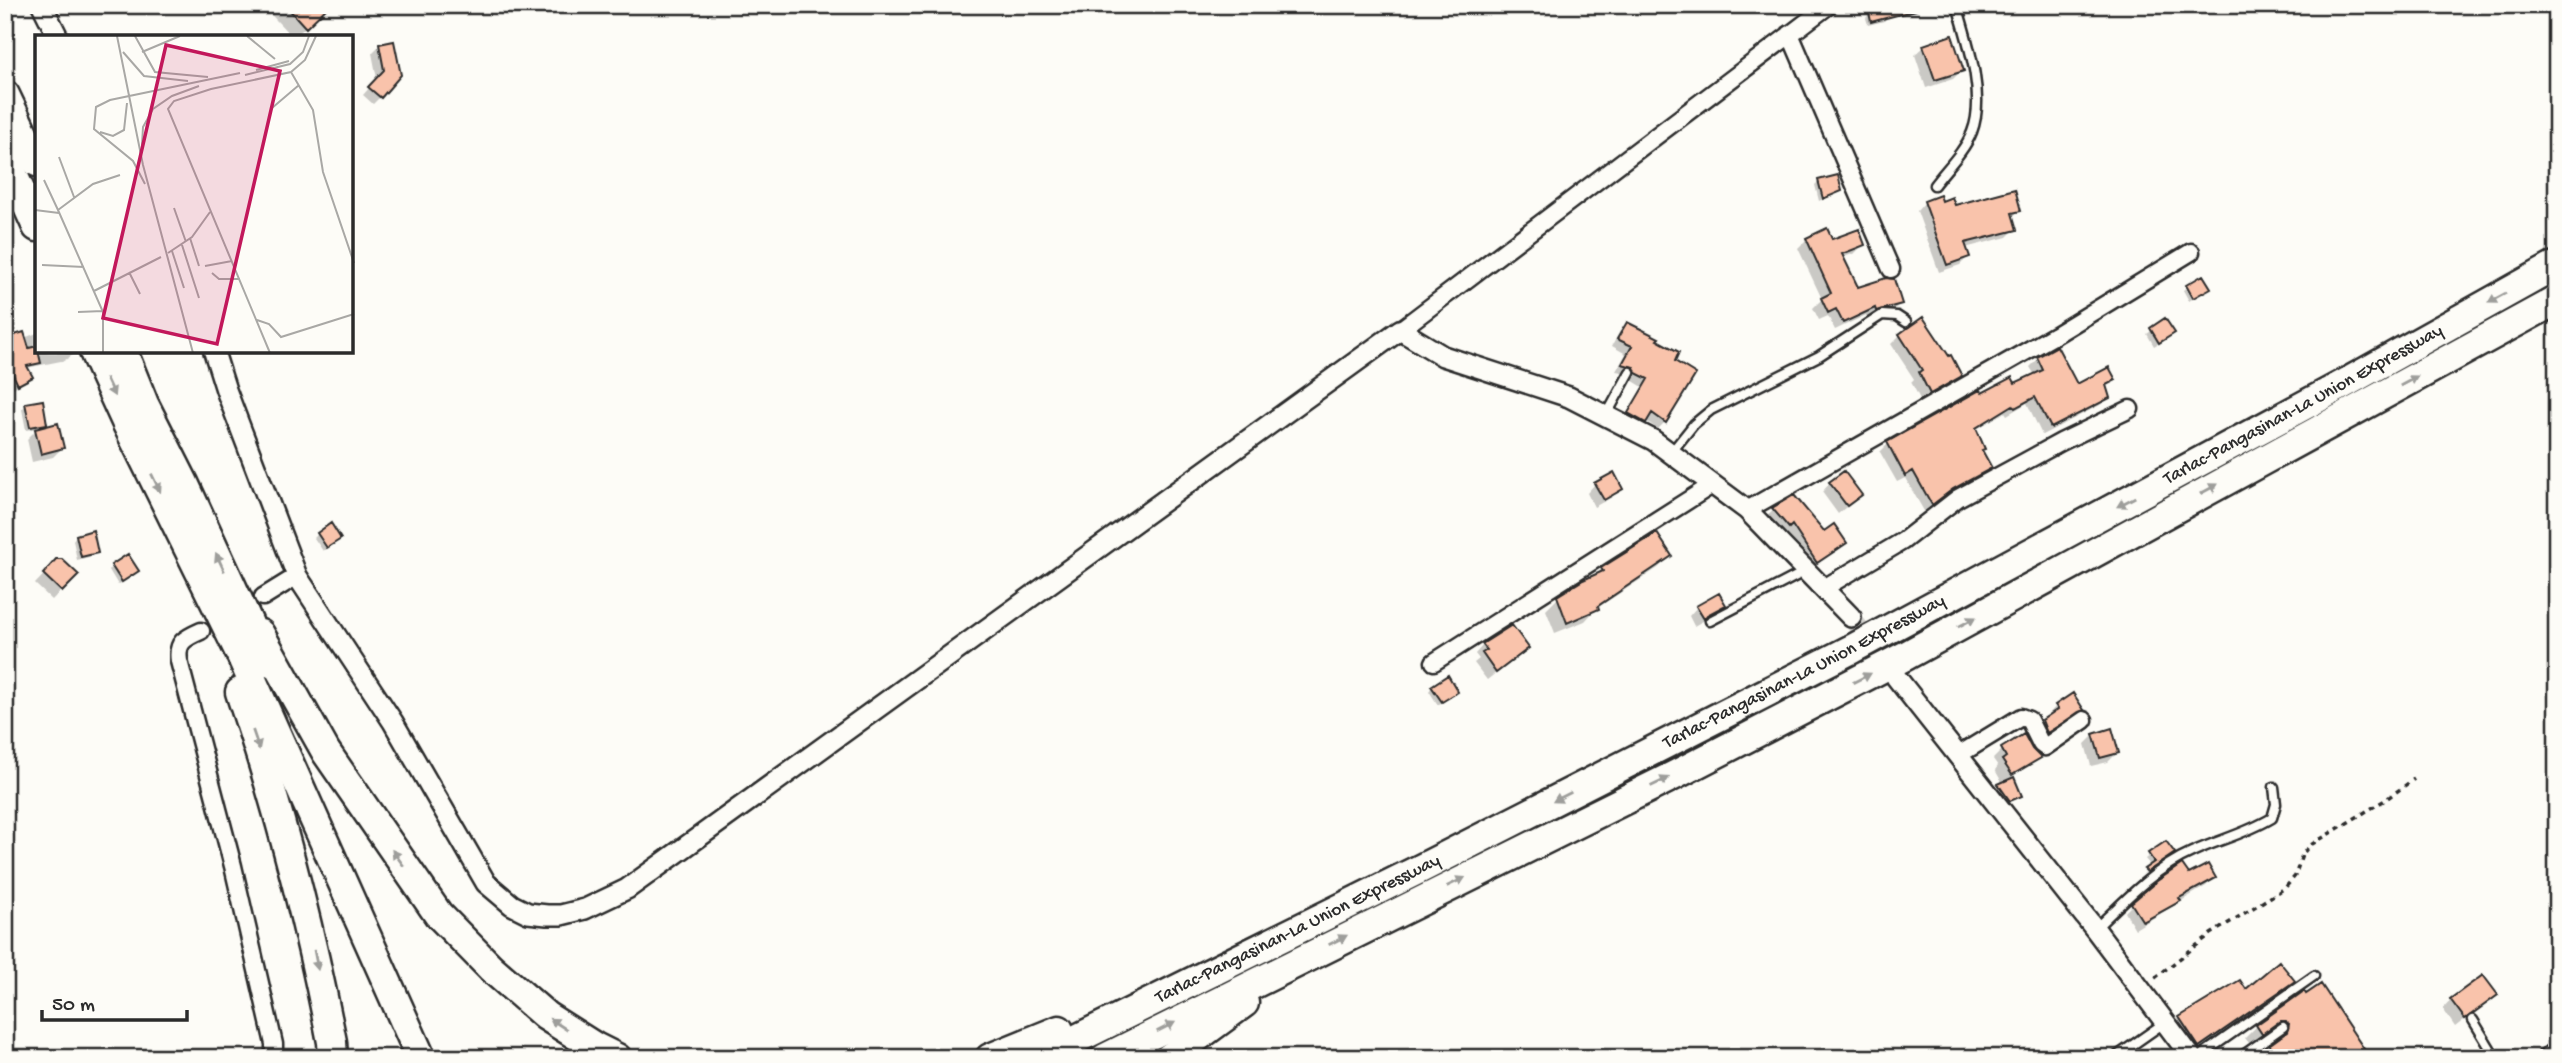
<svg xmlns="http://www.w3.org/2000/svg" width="2562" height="1063" font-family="'Gochi Hand',sans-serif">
<rect width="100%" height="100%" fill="#fdfcf7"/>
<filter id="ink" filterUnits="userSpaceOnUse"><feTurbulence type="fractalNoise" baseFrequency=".0143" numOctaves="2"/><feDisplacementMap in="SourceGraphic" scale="14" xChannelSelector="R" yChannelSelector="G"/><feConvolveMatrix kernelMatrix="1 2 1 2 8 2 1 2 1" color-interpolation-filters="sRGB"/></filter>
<g filter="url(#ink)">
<!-- shadow -->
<path fill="#0003" d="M262,5H328L295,37H292Z
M1875,7L1888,17L1884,21L1868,25L1866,18Z
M393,43L380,97L373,104L363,95L377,79L372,53L380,45Z
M1924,47L1962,70L1953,79L1926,88L1915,55Z
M1819,181L1840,191L1819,201L1815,185Z
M1925,202L1941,203L1953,207L2019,210L2012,218L2015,229L2007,237L1965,248L1968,257L1960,265L1939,272L1917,211Z
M1807,239L1863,245L1855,253L1842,258L1857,289L1900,303L1892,312L1867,319L1866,315L1835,330L1828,316L1819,320L1813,308L1822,299L1798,248Z
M2187,287L2205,291L2189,301L2183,290Z
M2165,321L2169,337L2154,346L2147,334Z
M1627,324L1672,361L1665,422L1658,429L1646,421L1638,429L1622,421L1643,387L1630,379L1627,373L1616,371L1626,354L1612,346L1620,331Z
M37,333V352L76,353L62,362L61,361L26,368L31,377L13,388L6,375L9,372L5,367V338L9,336L10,338H24Z
M1900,335L1960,375L1951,384L1921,401L1911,382L1914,379L1891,344Z
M2056,349L2076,386L2114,380L2105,388L2108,397L2100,405L2042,435L2027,403L2007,415L2005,412L1975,430L1981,451L1990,467L1982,475L1943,496L1924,511L1905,478L1897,482L1880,452L1888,444L1981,395L2035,375L2030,367L2038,359Z
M26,405L45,424L39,430L62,448L53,457L32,462L27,439L38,428L26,430L22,409Z
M1830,483L1860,495L1838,514L1822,492Z
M1595,484L1621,489L1612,497L1594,507L1587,493Z
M1774,509L1823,533L1845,543L1808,570L1783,532L1780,535L1765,517Z
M318,534L335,543L323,551L314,538Z
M76,536L96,552L92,556L77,560L73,540Z
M1670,556L1658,568L1597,608L1585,621L1555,633L1546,610L1558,598L1595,576L1602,569Z
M57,561L76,575L52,600L35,584Z
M112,566L137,571L118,585L109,570Z
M1724,605L1715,614L1694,626L1689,616L1697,607Z
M1483,645L1527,648L1487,680L1474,663L1479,659L1475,654Z
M1432,687L1452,695L1438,705L1429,691Z
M2056,706L2081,709L2073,718L2038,740L2034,730L2049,717L2048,715Z
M2094,735L2117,753L2108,762L2091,766L2085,744Z
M2002,750L2038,758L2012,777L2020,796L2006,804L1995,789L2003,784L1995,770L1998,766L1993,759Z
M2165,843L2169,857L2142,875L2151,866L2145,859Z
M2189,876L2214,878L2206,886L2135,929L2125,912L2133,904Z
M2293,981L2280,994L2187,1058L2168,1031L2180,1018L2245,991Z
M2303,994L2368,1058H2259L2278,1038L2274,1033L2268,1032L2250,1044L2245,1038L2257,1026Z
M2496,995L2455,1027L2443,1009L2451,1000Z"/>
<!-- building -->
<path fill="#f9c3ab" stroke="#2b2b2b" stroke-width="2" d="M285,5H330L306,28Z
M1876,5H1915L1916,10L1871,22L1869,12Z
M1952,35L1964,71L1935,80L1923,45Z
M394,41L401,75L381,98L368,87L384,70L379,44Z
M1838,175L1842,191L1823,199L1818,180Z
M2015,189L2021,211L2012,213L2017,230L1965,243L1970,257L1947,265L1924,201L1940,195L1942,201L1952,197L1955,205Z
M1827,228L1832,239L1859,229L1865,245L1842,254L1858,287L1886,278L1894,279L1902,304L1876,311L1875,308L1843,323L1836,309L1828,313L1821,298L1831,293L1806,238Z
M2203,275L2211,288L2193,298L2186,285Z
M1923,317L1949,356L1951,355L1962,376L1930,394L1919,372L1922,370L1899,334Z
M2165,318L2175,333L2159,343L2150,328Z
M1627,322L1659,338L1657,340L1679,352L1675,361L1696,374L1666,423L1652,413L1646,423L1628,413L1648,379L1636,373L1634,367L1622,364L1632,346L1617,339Z
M24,332L29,348L37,346L41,363L27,366L33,377L18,385L5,357V338Z
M2057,346L2077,384L2109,367L2116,380L2106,385L2110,398L2051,428L2035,397L2015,408L2013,405L1976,428L1985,449L1982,450L1992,468L1953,489L1932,505L1913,471L1905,476L1887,442L1980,390L1982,393L2012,377L2015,383L2043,370L2037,357Z
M43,400L47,424L30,427L25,403Z
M58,423L64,448L41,454L35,429Z
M1844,471L1862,495L1847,506L1829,482Z
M1614,472L1623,489L1604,500L1594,483Z
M1794,495L1824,531L1834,524L1847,543L1817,563L1792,525L1789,528L1772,508Z
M331,523L341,539L327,548L317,533Z
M93,530L98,553L81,557L76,535Z
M1657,533L1672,556L1598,606L1599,609L1567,623L1557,596L1583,580L1603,571L1601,568Z
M128,554L139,571L122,582L111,565Z
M56,559H62L79,575L62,592L43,574Z
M1719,593L1726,605L1707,615L1704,619L1696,606Z
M1512,625L1529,648L1496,673L1482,653L1487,650L1482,644Z
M1448,675L1458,692L1442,702L1431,686Z
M2073,693L2084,710L2047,733L2042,720L2058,709L2055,705Z
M2112,728L2119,753L2100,758L2093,734Z
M2024,734L2032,749L2041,758L2012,775L2002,760L2006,757L2001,748Z
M2014,777L2022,796L2010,801L1998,784Z
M2166,841L2175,853L2147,872L2144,869L2154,862L2148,853Z
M2182,864L2189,874L2208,864L2216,878L2179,898L2181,901L2143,922L2131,903L2157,881Z
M2279,961L2295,981L2199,1047L2179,1017L2240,980L2246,989Z
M2483,975L2498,995L2465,1019L2450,999Z
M2321,984L2370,1058H2278L2269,1045L2287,1032L2289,1024L2285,1021H2280L2262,1034L2256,1025L2304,991L2306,994Z"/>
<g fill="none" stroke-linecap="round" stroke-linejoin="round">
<!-- tertiary-tunnel -->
<path stroke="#d3d2ce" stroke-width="19" stroke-dasharray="19 10" stroke-linecap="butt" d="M1851,617L1894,675"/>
<defs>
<path id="service" d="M1867,6L1868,5
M1934,185C1946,169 1964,152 1972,132C1986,96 1968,42 1957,5
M1606,416L1630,372
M1670,454L1694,424L1711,410L1819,356L1882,315L1897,316L1906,322
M1710,621L1804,572
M2095,929C2124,901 2155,868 2192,852C2221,839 2245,834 2272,818L2276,804L2274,787
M2473,1020L2496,1058
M2114,1058L2164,1023
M2197,1058L2314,976
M2239,1058L2283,1027"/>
<path id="minor" d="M1790,34L1891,269
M1400,330L1829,5
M1747,510L2055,335L2191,252
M1824,588L1903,541L1958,498L2061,442L2130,409
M263,597L297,576
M201,631C185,638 176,642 179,661L233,866L274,1044V1058
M1434,662L1712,485
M1957,756L2021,717L2029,720L2041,744L2045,747L2084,720"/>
<path id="tertiary" d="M42,5L58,37
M214,352L226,390L297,576L393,722L486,883L512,905L528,913L547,915H561L585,909L627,889L1400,330L1443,356L1569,397L1653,440L1747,510L1851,617
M1896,677L2095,929L2192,1058
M2547,1058L2557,1053"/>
<g id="motorway">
<path d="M5,95L37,162"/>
<path d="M5,157L37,227"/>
<path d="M94,352L126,422L240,653L421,1058"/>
<path d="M123,352L144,404L184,483L249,624L251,642L260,663"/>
<path d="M260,634L326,752L438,914L491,968L546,1016L595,1047L617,1058"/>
<path d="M240,692C279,807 309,923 332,1042L333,1058"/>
<path d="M990,1058L1059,1030"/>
<path id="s1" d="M1038,1058L1422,868L1852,649L2342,385L2557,265"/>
<path d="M1105,1058L1675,775L1907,655L2557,300"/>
<path d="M1169,1058L1244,1003"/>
</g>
</defs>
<!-- service casing -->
<use href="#service" stroke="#2b2b2b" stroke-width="13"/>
<!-- minor casing -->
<use href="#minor" stroke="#2b2b2b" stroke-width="21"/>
<!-- tertiary casing -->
<use href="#tertiary" stroke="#2b2b2b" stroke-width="24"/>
<!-- motorway casing -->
<use href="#motorway" stroke="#2b2b2b" stroke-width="33"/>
<!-- path -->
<path stroke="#2b2b2b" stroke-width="3.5" stroke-dasharray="5 5" stroke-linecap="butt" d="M2155,978L2211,934L2285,888L2295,876L2302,855L2309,846L2385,800L2414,779"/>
<!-- service -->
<use href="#service" stroke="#fdfcf7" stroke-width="8"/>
<!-- minor -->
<use href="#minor" stroke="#fdfcf7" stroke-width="16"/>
<!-- tertiary -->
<use href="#tertiary" stroke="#fdfcf7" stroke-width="19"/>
<!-- motorway -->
<use href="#motorway" stroke="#fdfcf7" stroke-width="28"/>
</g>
<!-- one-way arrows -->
<defs><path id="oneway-solid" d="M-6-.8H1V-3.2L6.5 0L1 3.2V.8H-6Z" transform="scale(1.75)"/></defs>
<g fill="#9e9e9b">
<use href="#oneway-solid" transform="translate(2497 298) rotate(151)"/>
<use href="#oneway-solid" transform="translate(2409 381) rotate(-29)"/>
<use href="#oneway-solid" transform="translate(110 387) rotate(65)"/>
<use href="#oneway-solid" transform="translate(156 483) rotate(64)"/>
<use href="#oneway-solid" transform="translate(2209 489) rotate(-29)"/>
<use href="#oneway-solid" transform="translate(2126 502) rotate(152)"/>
<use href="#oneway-solid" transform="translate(220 562) rotate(-115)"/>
<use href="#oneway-solid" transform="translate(1967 622) rotate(-29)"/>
<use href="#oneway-solid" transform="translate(1862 678) rotate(-27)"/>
<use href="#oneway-solid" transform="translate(256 740) rotate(71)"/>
<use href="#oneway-solid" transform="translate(1660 782) rotate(-26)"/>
<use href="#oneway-solid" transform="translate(1562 797) rotate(153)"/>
<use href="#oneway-solid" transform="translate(398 858) rotate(-126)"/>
<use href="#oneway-solid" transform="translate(1456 882) rotate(-26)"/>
<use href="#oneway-solid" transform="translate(1338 940) rotate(-27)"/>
<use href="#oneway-solid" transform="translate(316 960) rotate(79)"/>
<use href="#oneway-solid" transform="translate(558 1024) rotate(-147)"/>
<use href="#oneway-solid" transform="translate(1166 1027) rotate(-27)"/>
</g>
</g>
<g text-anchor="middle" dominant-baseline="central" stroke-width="7" stroke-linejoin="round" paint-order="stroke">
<!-- street labels -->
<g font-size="19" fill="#2b2b2b" stroke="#fdfcf7">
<text stroke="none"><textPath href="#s1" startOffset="1424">Tarlac-Pangasinan-La Union Expressway</textPath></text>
<text stroke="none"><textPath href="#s1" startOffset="858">Tarlac-Pangasinan-La Union Expressway</textPath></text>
<text stroke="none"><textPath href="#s1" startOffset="290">Tarlac-Pangasinan-La Union Expressway</textPath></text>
</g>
</g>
<!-- overview -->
<g transform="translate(35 35)">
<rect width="318" height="318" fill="#fdfcf7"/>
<path fill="none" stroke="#a9a8a5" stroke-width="2" d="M82,1L108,130L158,318M100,1L120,37L173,42M212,1L240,24M88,17L109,41L153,46M107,17L145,1M221,35L254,26M256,37L278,75L288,137L319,228M210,40L255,29L268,17L274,1M237,73L264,50M65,97L78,101L89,95L92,68M107,110L108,92L118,74L137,61L164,51M24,122L39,162M9,145L23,175M110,149L98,126L59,94L61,72L75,65L205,38M139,173L151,207M0,175L24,178M155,203L164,231M147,210L164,263M137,216L149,253M133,218L157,202L175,177M7,230L49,232M170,231L197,226M94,237L105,259M177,238L184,244H205M59,256L126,222M43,277L68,276M222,285L234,289L246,302L319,279M68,318V277L23,175L58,149L85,140M235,318L133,74L139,66L176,54L256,37L270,25L281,1"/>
<path fill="#c2185b" fill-opacity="0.15" stroke="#c2185b" stroke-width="3.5" d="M131,10L245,36L182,309L68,283Z"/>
<rect width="318" height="318" fill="none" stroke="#2b2b2b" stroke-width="3.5"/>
</g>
<!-- margin -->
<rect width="2562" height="1063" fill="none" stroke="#fdfcf7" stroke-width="28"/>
<rect x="14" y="14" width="2534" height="1035" fill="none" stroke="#2b2b2b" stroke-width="2.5" filter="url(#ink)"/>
<!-- scale -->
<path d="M42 1010v10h145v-10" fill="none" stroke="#2b2b2b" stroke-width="3.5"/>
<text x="52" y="1010" font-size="21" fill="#2b2b2b" stroke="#fdfcf7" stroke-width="5" paint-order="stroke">50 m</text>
</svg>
